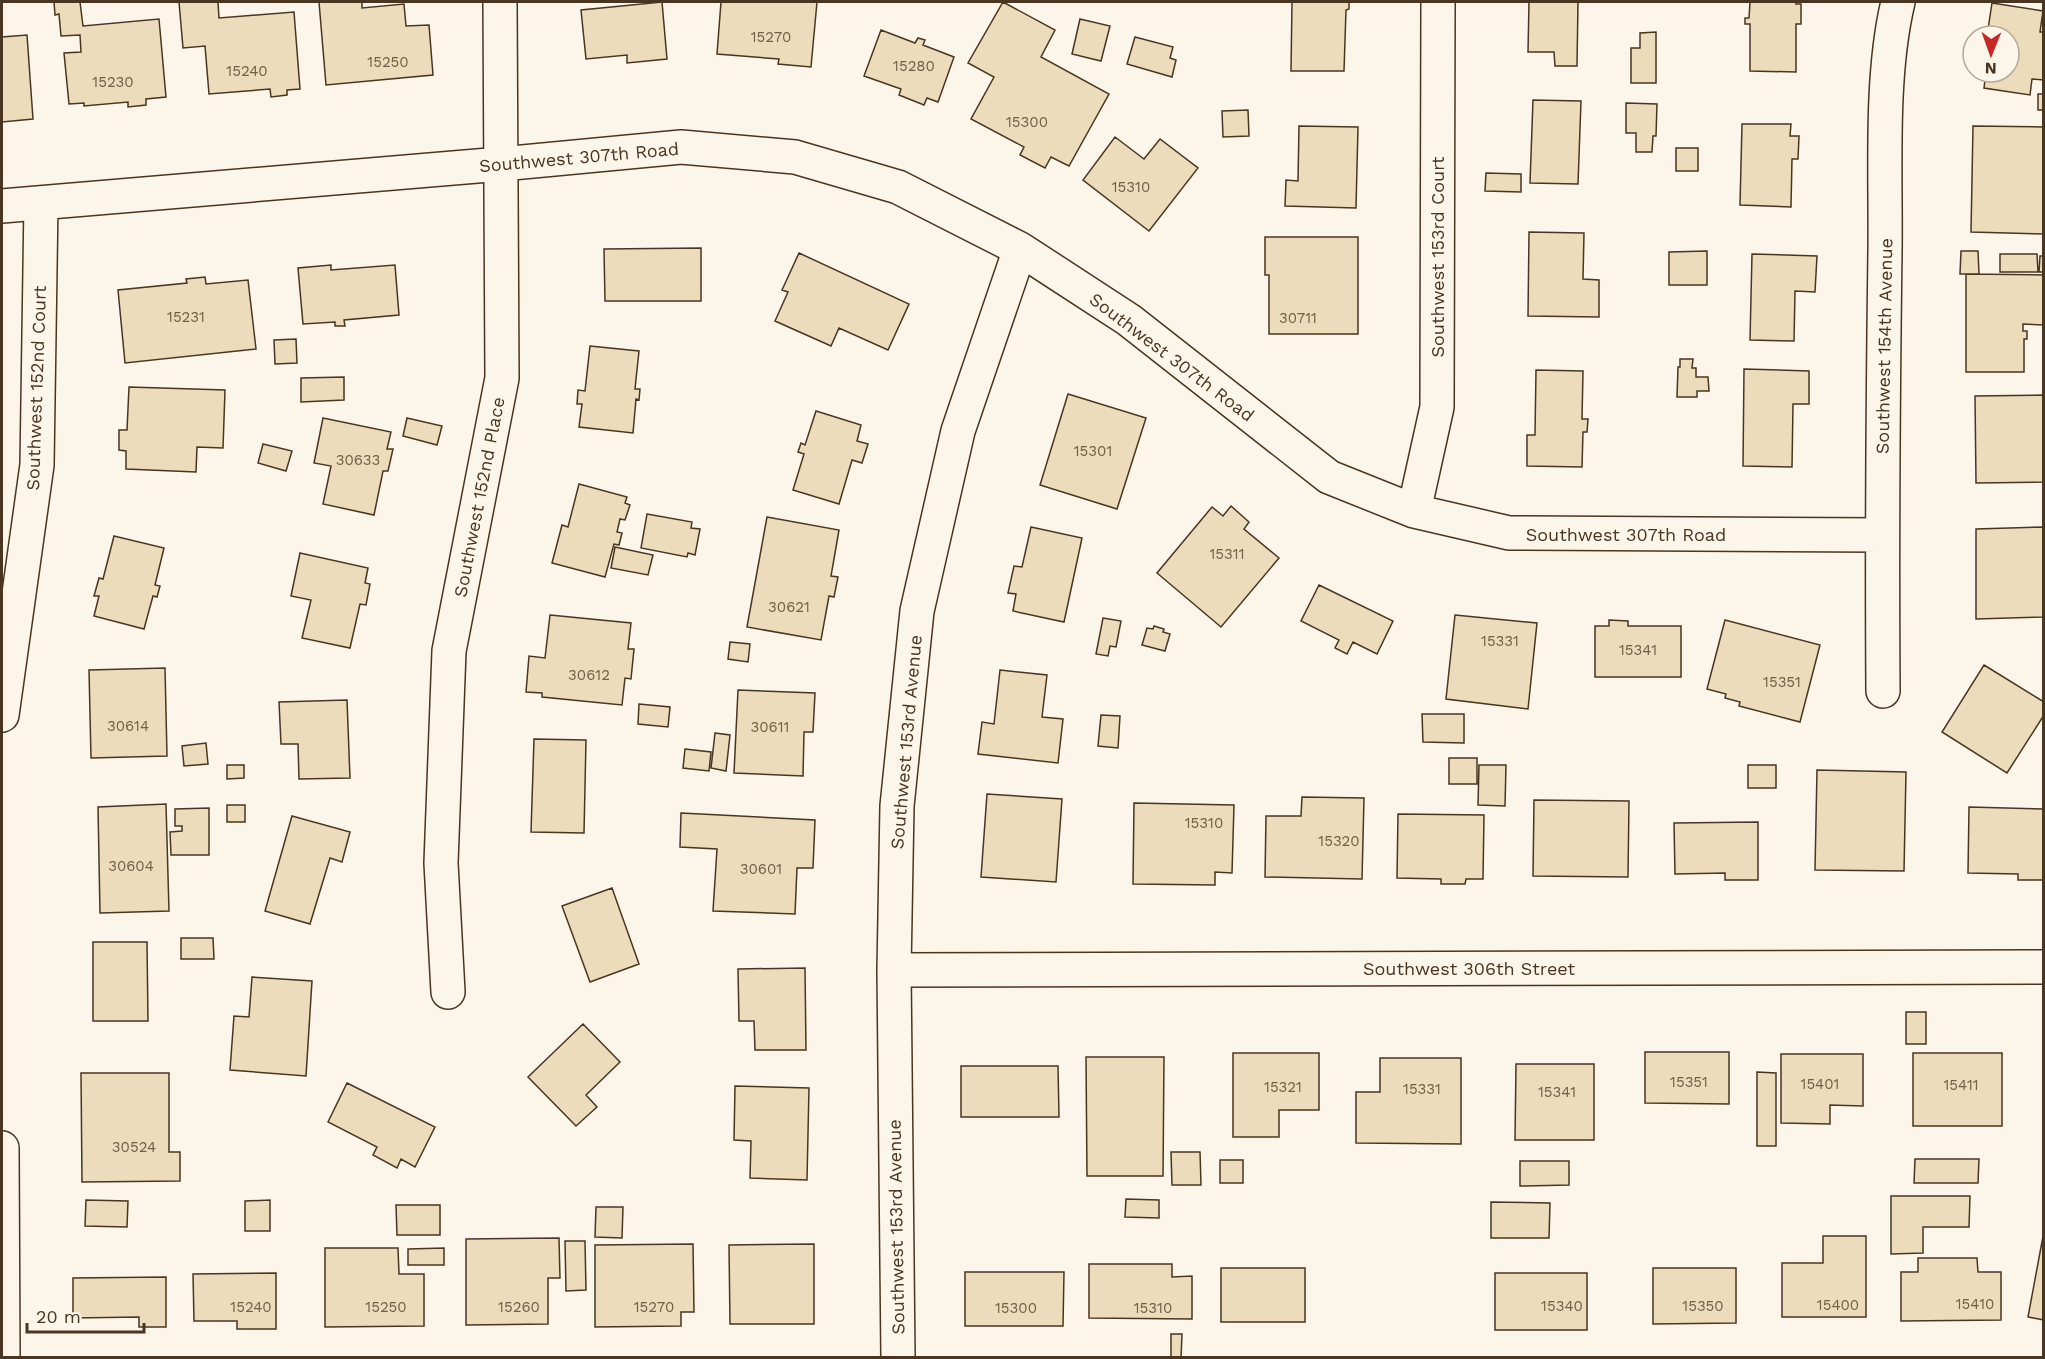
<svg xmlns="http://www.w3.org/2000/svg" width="2045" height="1359" font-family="'Work Sans',sans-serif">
<rect width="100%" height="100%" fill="#fbf6e9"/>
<!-- building -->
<path fill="#ecdcbc" stroke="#4a3520" stroke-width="1.5" d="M54,2H80L83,26L159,19L166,97L146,99V105L128,107V102L84,106V103L69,104L64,53L81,52L80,35L61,36L59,14L55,15Z
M179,2H218L219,18L294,12L300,89L287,90V95L271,97L270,89L209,94L205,46L183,48Z
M319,2H362V8L404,4L406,26L429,25L433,75L326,85Z
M662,2L667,59L627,63V55L586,59L581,10Z
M721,2H817L811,67L778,64L779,59L717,54Z
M1003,2L1055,30L1041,57L1109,94L1069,166L1051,157L1045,168L1020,155L1024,147L971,119L994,77L968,63Z
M1292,2H1349V9L1346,10L1344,71H1291Z
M1529,2H1578L1577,66H1555L1554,52H1528Z
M1745,2H1796V4H1801V24H1796V72L1750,71V24H1745V18H1749L1750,2Z
M1992,3L2043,11L2040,32H2044V80L2032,79L2030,95L1984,88L1986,72H2009V36H1987Z
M1080,19L1110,26L1101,61L1072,54Z
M881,30L915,43L918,38L925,40L923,45L954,57L938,102L927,98L924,105L899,95L901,89L864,76Z
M1656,32V83H1631V48H1640V33Z
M27,35L33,119L2,122V37Z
M1135,37L1173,47L1170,58L1176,60L1172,77L1127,64Z
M2038,94H2044V110H2038Z
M1533,100L1581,101L1578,184L1530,183Z
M1626,103L1657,104L1656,136H1653L1652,152H1636V133H1626Z
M1248,110L1249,136L1223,137L1222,111Z
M1742,124H1791L1790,136H1799L1798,159H1792L1791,207L1740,205Z
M1299,126L1358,127L1356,208L1285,206L1286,180L1298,181Z
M1973,126L2044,127V234L1971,232Z
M1115,137L1144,159L1160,139L1198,168L1149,231L1083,180Z
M1676,148H1698V171H1676Z
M1486,173L1521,174V192L1485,191Z
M1529,232L1584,233L1583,279L1599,280V317L1528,316Z
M1265,237H1358V334H1269V275H1265Z
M701,248V301H605L604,249Z
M1707,251V285H1669V252Z
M1961,251H1978L1979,274H1960Z
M799,253L909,304L888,350L839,328L831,346L775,321L788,292L782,290Z
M1752,254L1817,256L1815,292L1795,291L1794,341L1750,340Z
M2000,254H2037L2038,272H2000Z
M2040,256H2044V272H2039Z
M331,265V270L395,265L399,315L344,320L345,326H335V322L303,324L298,268Z
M1966,274L2044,275V325L2023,324V331H2027V339H2024V372H1966Z
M205,277L206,284L248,280L256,349L125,363L118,290L187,283L186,279Z
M296,339L297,363L275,364L274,340Z
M590,346L639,351L635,389H640L639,400L636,399L633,433L579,427L582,404H577L578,390L585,391Z
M1680,359H1693L1692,368H1696V377H1708L1709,391H1697V397H1677L1678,367H1680Z
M1744,369L1809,371V404H1793L1792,467L1743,466Z
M1536,370L1583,371L1582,419H1588L1587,432H1583L1582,467L1527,466V435H1535Z
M344,377V400L301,402V378Z
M129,387L225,390L223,448L197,447L196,472L126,469V451L119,450V430H127Z
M1068,394L1146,418L1117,509L1040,485Z
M2044,395V482L1976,483L1975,396Z
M816,411L861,425L857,441L868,444L862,463L852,460L839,504L793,490L804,454L798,452L801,443L805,445Z
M323,418L391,432L387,449H393L388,471H383L374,515L323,504L331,466L314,463Z
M407,418L442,426L437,445L403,436Z
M263,444L292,451L286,471L258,463Z
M579,484L627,497L625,503L630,505L625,520L620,519L617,532L622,533L619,545L614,544L605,577L552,563L562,525L568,527Z
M1231,506L1249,522L1244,529L1279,558L1221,627L1157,573L1212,507L1223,516Z
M647,514L692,522L691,528L700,529L695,555L688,553L687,557L641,548Z
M767,517L839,530L831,576L838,577L834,597L829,596L821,640L747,627Z
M1031,527L1082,538L1064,622L1013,611L1016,594L1008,593L1014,566L1022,567Z
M2044,527V617L1976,619V529Z
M114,536L164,548L155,585L160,586L157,597L153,596L144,629L94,616L99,596H94L99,578L103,579Z
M615,547L653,555L648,575L611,568Z
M300,553L368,568L365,583L370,584L366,605L360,604L350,648L302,638L311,600L291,596Z
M1319,585L1393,621L1377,654L1353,642L1347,654L1335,648L1339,640L1301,621Z
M550,615L631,623L628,649H634L631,679L625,678L622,705L542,697V693L526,692L529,656L545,658Z
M1455,615L1537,623L1528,709L1446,699Z
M1103,618L1121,621L1116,647L1110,646L1108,656L1096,654Z
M1609,620L1628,621V626H1681V677H1595V626H1609Z
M1725,620L1820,645L1800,722L1739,706L1740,702L1725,698L1726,694L1707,689Z
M1154,626L1164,629L1163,632L1170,634L1165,651L1142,645L1147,628L1153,629Z
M730,642L750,644L748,662L728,659Z
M1984,665L2044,702V715L2007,773L1942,732Z
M165,668L167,756L91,758L89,670Z
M1000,670L1047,675L1042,717L1063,719L1058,763L978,754L982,722L994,724Z
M738,690L815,693L813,732H804L803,776L734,773Z
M347,700L350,778L299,779L298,744H281L279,702Z
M639,704L670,707L668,727L638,724Z
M1422,714H1464V743L1423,742Z
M1101,715L1120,716L1118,748L1098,746Z
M715,733L730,735L726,771L711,768Z
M534,739L586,740L584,833L531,832Z
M206,743L208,764L184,766L182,746Z
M685,749L711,752L709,771L683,768Z
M1449,758H1477V784H1449Z
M227,765H244V778L227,779Z
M1479,765H1506L1505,806L1478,805Z
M1748,765H1776V788H1748Z
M1817,770L1906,772L1904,871L1815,870Z
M987,794L1062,799L1056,882L981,877Z
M1302,797L1364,798L1362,879L1265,877L1266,816H1301Z
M1534,800L1629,801L1628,877L1533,876Z
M1134,803L1234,805L1232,873L1215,872V885L1133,884Z
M166,804L169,911L100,913L98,807Z
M227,805H245V822H227Z
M1969,807L2044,809V880H2018V874L1968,873Z
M209,808V855H171L170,832L182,831V826H175V809Z
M681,813L815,820L813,868H797L795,914L713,911L717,849L680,847Z
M1398,814L1484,815L1483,879H1466L1465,884H1441V879L1397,878Z
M292,816L350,832L342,862L330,858L310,924L265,911Z
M1758,822V880H1725V873L1675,874L1674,823Z
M612,888L639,964L590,982L562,906Z
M181,938H213L214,959H181Z
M93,942H147L148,1021H93Z
M805,968L806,1050H755L754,1021H739L738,969Z
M252,977L312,981L306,1076L230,1070L234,1016L249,1017Z
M1906,1012H1926V1044H1906Z
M583,1024L620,1062L586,1095L597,1107L576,1126L528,1077Z
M1645,1052H1729V1104L1645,1103Z
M1233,1053H1319V1110H1279V1137H1233Z
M1913,1053H2002V1126H1913Z
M1781,1054H1863V1106L1830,1105V1124L1781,1123Z
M1086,1057H1164L1163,1176H1087Z
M1380,1058H1461V1144L1356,1143V1092H1380Z
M1516,1064H1594V1140H1515Z
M961,1066H1058L1059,1117H961Z
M1757,1072L1776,1073V1146H1757Z
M81,1073H169V1152H180V1181L82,1182Z
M347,1083L435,1127L415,1167L401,1159L397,1168L373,1155L377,1147L328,1122Z
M735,1086L809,1088L807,1180L750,1178L751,1141L734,1140Z
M1171,1152H1200L1201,1185H1172Z
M1915,1159H1979L1978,1183H1914Z
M1220,1160H1243V1183H1220Z
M1520,1161H1569V1185L1520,1186Z
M1891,1196H1970L1969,1227H1923V1253L1891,1254Z
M1126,1199L1159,1200V1218L1125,1217Z
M86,1200L128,1201L127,1227L85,1226Z
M270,1200V1231H245V1201Z
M1491,1202L1550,1203L1549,1238H1491Z
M396,1205H440V1235H397Z
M596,1207H623L622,1238L595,1237Z
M2044,1231V1320L2028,1317Z
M1823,1236H1866V1317H1782V1263H1823Z
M559,1238L560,1278H548V1324L466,1325V1239Z
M565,1241H585L586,1290L566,1291Z
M693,1244L694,1312H681V1326L595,1327V1245Z
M814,1244V1324H730L729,1245Z
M325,1248H398L399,1274H424V1326L325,1327Z
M444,1248V1265H408V1249Z
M1918,1258H1977L1978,1272H2001V1320L1901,1321V1272H1918Z
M1089,1264H1172V1277L1192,1276V1319L1089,1318Z
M1221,1268H1305V1322H1221Z
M1653,1268H1736V1323L1653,1324Z
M965,1272H1064L1063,1326H965Z
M276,1273V1329H237V1321H194L193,1274Z
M1495,1273H1587V1330H1495Z
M166,1277V1327H139V1317L73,1318V1278Z
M1171,1334H1182L1181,1358H1171Z"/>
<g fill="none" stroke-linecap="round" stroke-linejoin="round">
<defs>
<path id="minor" d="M2,206L501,164L681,147L795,157L898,187L1020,249L1129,320L1329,477L1414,511L1509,533L1882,535
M1414,511L1437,407L1438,2
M1883,691C1882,544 1883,397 1885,250C1886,172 1880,77 1898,2
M2,715L37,465L41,203
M894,970L2044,967
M448,992L441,863L449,651L502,378L500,2
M2,1148L3,1358
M898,1358L894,970L897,806L917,611L958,431L1020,249"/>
</defs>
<!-- minor casing -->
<use href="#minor" stroke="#4a3520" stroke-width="36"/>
<!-- minor -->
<use href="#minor" stroke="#fbf6e9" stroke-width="33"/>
</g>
<g text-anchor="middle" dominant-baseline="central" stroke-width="4.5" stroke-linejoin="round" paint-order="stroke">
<!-- number labels -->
<g font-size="15" fill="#725f47">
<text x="771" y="37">15270</text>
<text x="388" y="62">15250</text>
<text x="914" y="66">15280</text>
<text x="247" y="71">15240</text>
<text x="113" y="82">15230</text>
<text x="1027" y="122">15300</text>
<text x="1131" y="187">15310</text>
<text x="186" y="317">15231</text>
<text x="1298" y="318">30711</text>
<text x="1093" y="451">15301</text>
<text x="358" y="460">30633</text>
<text x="1227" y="554">15311</text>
<text x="789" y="607">30621</text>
<text x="1500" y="641">15331</text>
<text x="1638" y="650">15341</text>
<text x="589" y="675">30612</text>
<text x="1782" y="682">15351</text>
<text x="128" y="726">30614</text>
<text x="770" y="727">30611</text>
<text x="1204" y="823">15310</text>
<text x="1339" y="841">15320</text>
<text x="131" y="866">30604</text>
<text x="761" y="869">30601</text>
<text x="1689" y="1082">15351</text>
<text x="1820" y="1084">15401</text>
<text x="1961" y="1085">15411</text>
<text x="1283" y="1087">15321</text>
<text x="1422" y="1089">15331</text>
<text x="1557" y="1092">15341</text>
<text x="134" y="1147">30524</text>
<text x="1975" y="1304">15410</text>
<text x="1838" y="1305">15400</text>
<text x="1562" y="1306">15340</text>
<text x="1703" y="1306">15350</text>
<text x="251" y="1307">15240</text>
<text x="386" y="1307">15250</text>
<text x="519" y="1307">15260</text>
<text x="654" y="1307">15270</text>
<text x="1016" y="1308">15300</text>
<text x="1153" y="1308">15310</text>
</g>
<!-- street labels -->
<g font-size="18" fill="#4a3520" stroke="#fbf6e9">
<text transform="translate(579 157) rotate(-5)">Southwest 307th Road</text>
<text transform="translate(1437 257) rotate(-90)">Southwest 153rd Court</text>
<text transform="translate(1884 346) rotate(-89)">Southwest 154th Avenue</text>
<text transform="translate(1172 357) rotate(37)">Southwest 307th Road</text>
<text transform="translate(36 388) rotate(-88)">Southwest 152nd Court</text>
<text transform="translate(479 497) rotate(-79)">Southwest 152nd Place</text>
<text x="1626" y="534">Southwest 307th Road</text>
<text transform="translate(906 742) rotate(-85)">Southwest 153rd Avenue</text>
<text x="1469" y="968">Southwest 306th Street</text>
<text transform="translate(896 1227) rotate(-91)">Southwest 153rd Avenue</text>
</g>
</g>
<!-- border -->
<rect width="2045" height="1359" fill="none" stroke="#4a3520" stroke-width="6"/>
<!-- north arrow -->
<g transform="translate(1991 54) rotate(181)"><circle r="28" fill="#fbf6e9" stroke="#b4a999" stroke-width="1.5"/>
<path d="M0-4.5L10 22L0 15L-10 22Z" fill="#c62828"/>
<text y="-9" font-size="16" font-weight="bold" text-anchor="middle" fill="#4a3520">N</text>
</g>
<!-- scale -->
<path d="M27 1323v9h117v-9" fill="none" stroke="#4a3520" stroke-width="3"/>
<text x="36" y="1323" font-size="18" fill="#4a3520" stroke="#fbf6e9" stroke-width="4.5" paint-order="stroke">20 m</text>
</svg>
